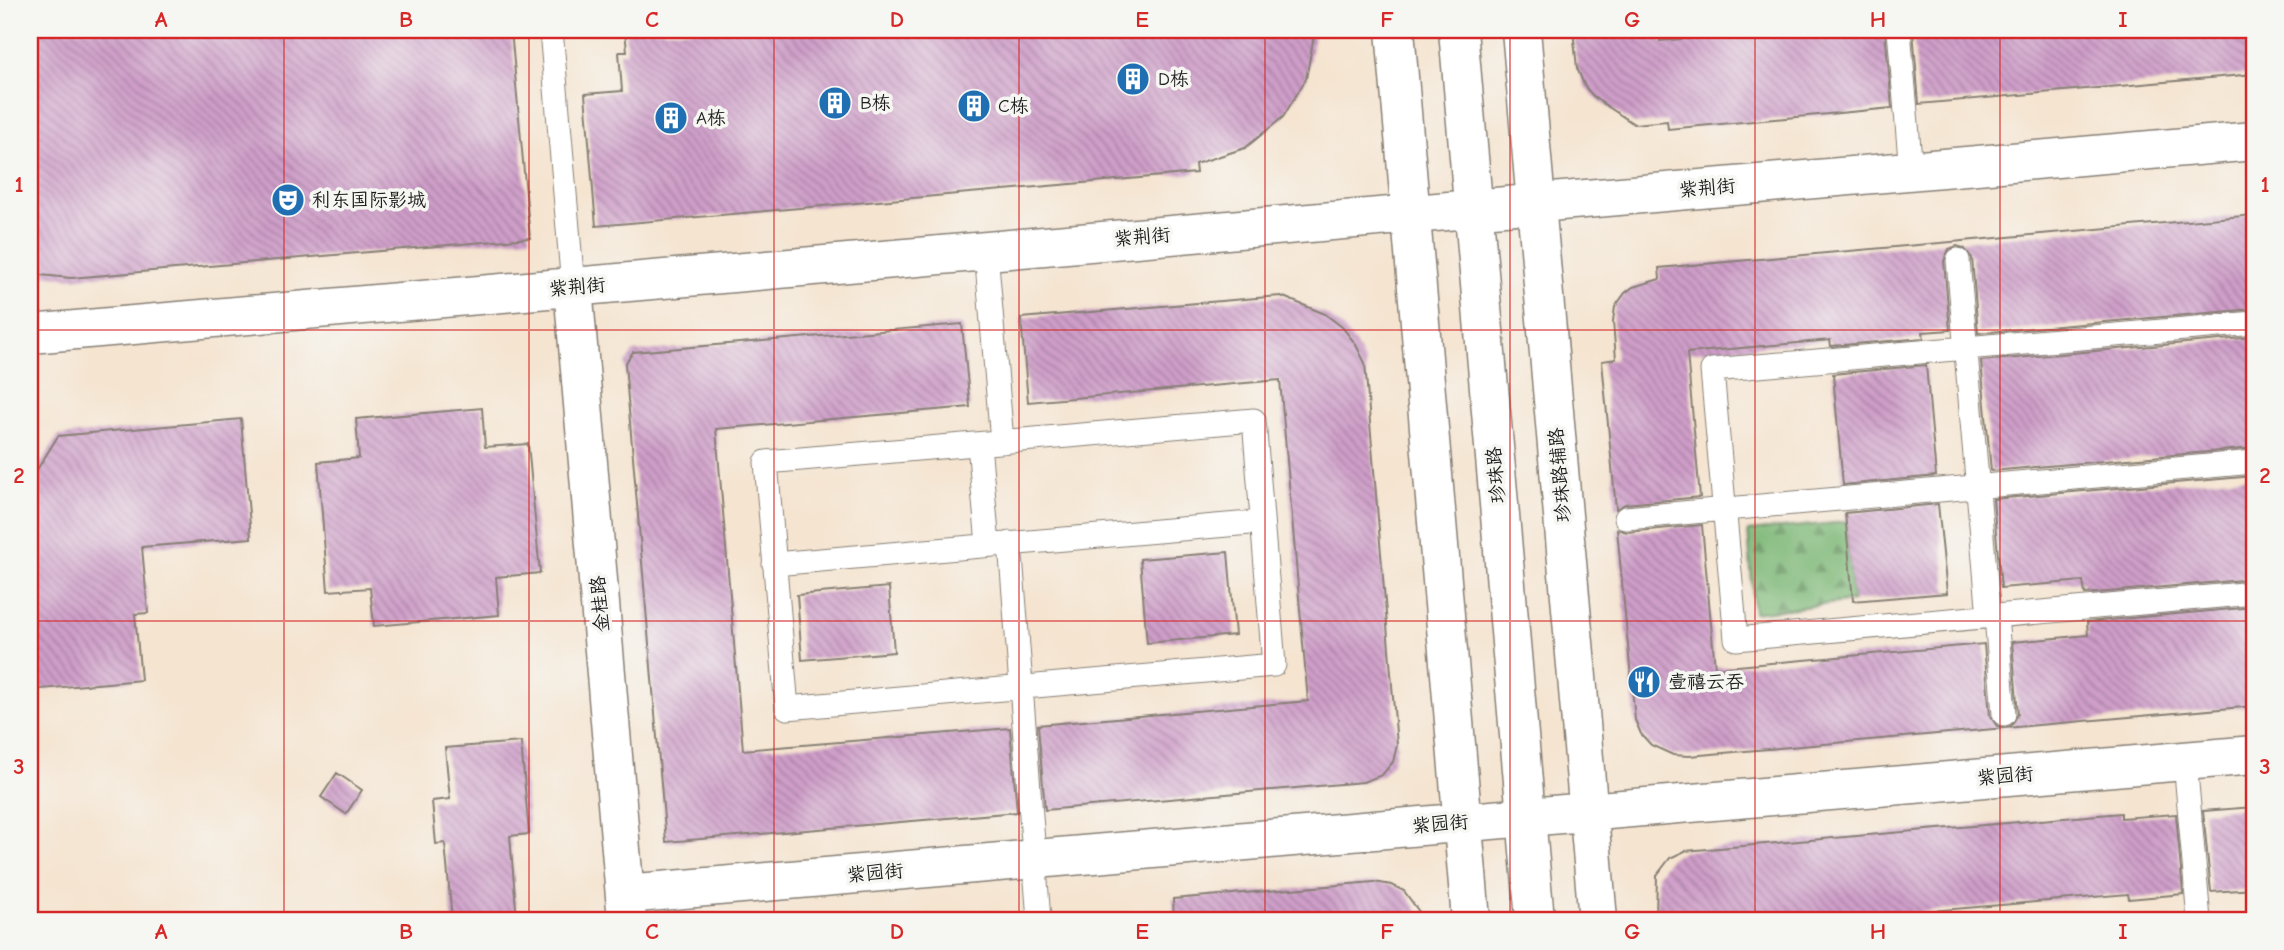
<svg xmlns="http://www.w3.org/2000/svg" width="2284" height="950" font-family="'Comic Neue','LXGW WenKai TC',sans-serif">
<defs>
<pattern id="forest-firs" width="22" height="20" patternUnits="userSpaceOnUse" patternTransform="scale(1.75)"><rect width="22" height="20" fill="#7eb877"/><path d="M5 1l3.5 6h-7zM16 11l3.5 6h-7z" fill="#669561"/></pattern>
<pattern id="building-back-hatch" width="6" height="6" patternUnits="userSpaceOnUse" patternTransform="scale(1.75)"><rect width="6" height="6" fill="#cf9ec9"/><path d="M-1 5l2 2M0 0l6 6M5-1l2 2" fill="none" stroke="#a780a2"/></pattern>
</defs>
<rect width="100%" height="100%" fill="#f6f6f2"/>
<filter id="ink" filterUnits="userSpaceOnUse"><feTurbulence type="fractalNoise" baseFrequency=".0143" numOctaves="2"/><feDisplacementMap in="SourceGraphic" scale="14" xChannelSelector="R" yChannelSelector="G"/><feConvolveMatrix kernelMatrix="1 2 1 2 8 2 1 2 1" color-interpolation-filters="sRGB"/></filter>
<filter id="wash" filterUnits="userSpaceOnUse"><feTurbulence type="fractalNoise" baseFrequency=".00686" numOctaves="4" result="noise"/><feDisplacementMap in="SourceGraphic" scale="28" xChannelSelector="R" yChannelSelector="G"/><feGaussianBlur stdDeviation="1.57" result="paint"/><feColorMatrix in="noise" values="0 0 0 0 0 0 0 0 0 0 0 0 0 0 0 0 0 1.4 0 .05"/><feComposite in="paint" operator="in"/></filter>
<g filter="url(#wash)">
<rect width="100%" height="100%" fill="#f5e4d0"/>
<!-- forest -->
<path fill="url(#forest-firs)" stroke="#4d6a4a" stroke-width="2" d="M1846,522L1853,601L1754,613L1748,531Z"/>
<g id="blocks">
<!-- building -->
<path fill="url(#building-back-hatch)" d="M30,30H511L530,238L71,278L30,274Z
M625,30H1315L1306,79L1283,117L1245,148L1195,164L1196,173L596,226L585,94L622,91L619,52H627Z
M1573,30H1659L1660,41L1782,30H1885L1892,108L1668,129L1667,121L1634,124L1595,98L1585,87L1577,68Z
M1913,30H2254V74L1919,104Z
M2254,215V309L1978,333L1972,258L1964,248L1957,246L1949,249L1944,261L1950,330L1923,332L1924,338L1831,346L1830,340L1687,353L1700,497L1625,504L1616,509L1602,361L1616,359L1613,321L1615,307L1625,293L1633,287L1660,279L1659,268Z
M1281,296L1325,314L1342,327L1355,343L1365,363L1397,745L1393,762L1382,775L1363,782L1045,810L1038,725L1308,701L1280,380L1028,402L1021,318Z
M962,324L970,407L716,429L743,750L1010,728L1017,812L666,842L625,364L633,352Z
M2254,337V448L1991,471L1981,361Z
M1926,365L1936,476L1843,485L1833,374Z
M482,408L485,447L528,444L540,573L496,577L499,615L374,626L370,588L328,591L318,462L359,458L356,419Z
M241,419L251,538L142,547L148,613L135,614L141,680L30,690V476L38,468L58,436Z
M2254,476V579L2085,594L2083,581L2001,588L1993,499Z
M1938,504L1947,593L1853,601L1845,513Z
M1702,525L1715,668L1984,644L1990,716L1997,726L2006,728L2012,725L2018,714L2012,642L2088,635L2087,622L2254,607V706L1689,756L1673,755L1651,745L1641,734L1635,720L1617,529L1627,532Z
M1228,552L1235,635L1147,643L1140,559Z
M889,587L894,652L802,660L797,595Z
M521,742L529,834L510,836L517,920H452L445,843L436,844L432,801L450,799L445,748Z
M337,773L362,790L346,814L321,797Z
M2254,807V889L2211,892L2203,811Z
M2121,813V818L2176,814L2183,894L2129,899L2128,894L1825,920H1656L1657,875L1670,858L1685,851Z
M1374,882L1392,885L1404,891L1425,920H1174L1173,899Z"/>
</g>
</g>
<g filter="url(#ink)">
<use href="#blocks" fill-opacity="0" stroke="#888076" stroke-width="2"/>
<g fill="none" stroke-linecap="round" stroke-linejoin="round">
<defs>
<path id="service" d="M551,30L573,287
M1899,30L1911,171
M986,251L1002,442
M1958,260L1989,617
M2254,323L1712,370L1736,639L2254,593
M1254,420L1274,665L787,708L766,462Z
M979,444L988,545
M1626,518L2254,462
M1010,543L1039,920
M774,564L1262,522
M1996,616L2004,714
M2185,761L2199,920"/>
<path id="minor" d="M1395,30L1471,920
M1521,30L1598,920
M573,287L627,920
M625,894L2254,755"/>
<path id="tertiary" d="M1458,30L1535,920
M30,334L2254,141"/>
</defs>
<!-- service casing -->
<use href="#service" stroke="#888076" stroke-width="25"/>
<!-- minor casing -->
<use href="#minor" stroke="#888076" stroke-width="41"/>
<!-- tertiary casing -->
<use href="#tertiary" stroke="#888076" stroke-width="41"/>
<!-- service -->
<use href="#service" stroke="#fff" stroke-width="23"/>
<!-- minor -->
<use href="#minor" stroke="#fff" stroke-width="38"/>
<!-- tertiary -->
<use href="#tertiary" stroke="#fff" stroke-width="38"/>
</g>
</g>
<!-- grid -->
<path fill="none" stroke="#d62828" stroke-width="2" stroke-opacity="0.55" d="M284,30V920M529,30V920M774,30V920M1019,30V920M1265,30V920M1510,30V920M1755,30V920M2000,30V920M30,330H2254M30,621H2254"/>
<!-- icons -->
<defs>
<symbol id="building-disc" viewBox="-11 -11 22 22"><circle r="9.5" fill="#1f6fb2" stroke="#f6f6f2"/><path d="M-4-6H4V6H1V3H-1V6H-4ZM-2.5-4.3h1.7v1.8h-1.7ZM.8-4.3h1.7v1.8H.8ZM-2.5-1h1.7V.8h-1.7ZM.8-1h1.7V.8H.8Z" fill="#fff"/></symbol>
<symbol id="theatre-disc" viewBox="-11 -11 22 22"><circle r="9.5" fill="#1f6fb2" stroke="#f6f6f2"/><path d="M-5-5.5Q0-4 5-5.5V0Q5 5 0 6Q-5 5-5 0ZM-3.3-2.5H-1v1.5H-3.3ZM1-2.5H3.3v1.5H1ZM-2.8 1Q0 5.5 2.8 1Z" fill="#fff"/></symbol>
<symbol id="restaurant-disc" viewBox="-11 -11 22 22"><circle r="9.5" fill="#1f6fb2" stroke="#f6f6f2"/><path d="M-5-6h1v4h1v-4h1v4h1v-4h1v5L-1.5 .5V6h-2V.5L-5-1ZM5-6V6H3V1.5H1.5Q1.5-4 5-6Z" fill="#fff"/></symbol>
</defs>
<g fill-rule="evenodd">
<use href="#building-disc" x="1114" y="60" width="38" height="38"/>
<use href="#building-disc" x="816" y="84" width="38" height="38"/>
<use href="#building-disc" x="955" y="87" width="38" height="38"/>
<use href="#building-disc" x="652" y="99" width="38" height="38"/>
<use href="#theatre-disc" x="269" y="181" width="38" height="38"/>
<use href="#restaurant-disc" x="1625" y="663" width="38" height="38"/>
</g>
<g text-anchor="middle" dominant-baseline="central" stroke-width="7" stroke-linejoin="round" paint-order="stroke">
<!-- poi labels -->
<g font-size="19" fill="#1c1c1c" stroke="#f6f6f2" text-anchor="start">
<text x="1158" y="79">D栋</text>
<text x="860" y="103">B栋</text>
<text x="998" y="106">C栋</text>
<text x="696" y="118">A栋</text>
<text x="312" y="200">利东国际影城</text>
<text x="1668" y="682">壹禧云吞</text>
</g>
<!-- street labels -->
<g font-size="19" fill="#1c1c1c" stroke="#f6f6f2">
<text transform="translate(1707 188) rotate(-5)">紫荆街</text>
<text transform="translate(1142 237) rotate(-5)">紫荆街</text>
<text transform="translate(577 287) rotate(-5)">紫荆街</text>
<text transform="translate(1496 475) rotate(-95)">珍珠路</text>
<text transform="translate(1560 475) rotate(-95)">珍珠路辅路</text>
<text transform="translate(600 604) rotate(-95)">金桂路</text>
<text transform="translate(2005 776) rotate(-5)">紫园街</text>
<text transform="translate(1440 824) rotate(-5)">紫园街</text>
<text transform="translate(875 873) rotate(-5)">紫园街</text>
</g>
</g>
<!-- margin -->
<rect width="2284" height="950" fill="none" stroke="#f6f6f2" stroke-width="77"/>
<rect x="38" y="38" width="2208" height="874" fill="none" stroke="#d62828" stroke-width="2.5"/>
<g font-size="23" text-anchor="middle" font-weight="bold" fill="#d62828">
<text x="161" y="27">A</text>
<text x="406" y="27">B</text>
<text x="652" y="27">C</text>
<text x="897" y="27">D</text>
<text x="1142" y="27">E</text>
<text x="1387" y="27">F</text>
<text x="1632" y="27">G</text>
<text x="1878" y="27">H</text>
<text x="2123" y="27">I</text>
<text x="19" y="192">1</text>
<text x="2265" y="192">1</text>
<text x="19" y="483">2</text>
<text x="2265" y="483">2</text>
<text x="19" y="774">3</text>
<text x="2265" y="774">3</text>
<text x="161" y="939">A</text>
<text x="406" y="939">B</text>
<text x="652" y="939">C</text>
<text x="897" y="939">D</text>
<text x="1142" y="939">E</text>
<text x="1387" y="939">F</text>
<text x="1632" y="939">G</text>
<text x="1878" y="939">H</text>
<text x="2123" y="939">I</text>
</g>
</svg>
